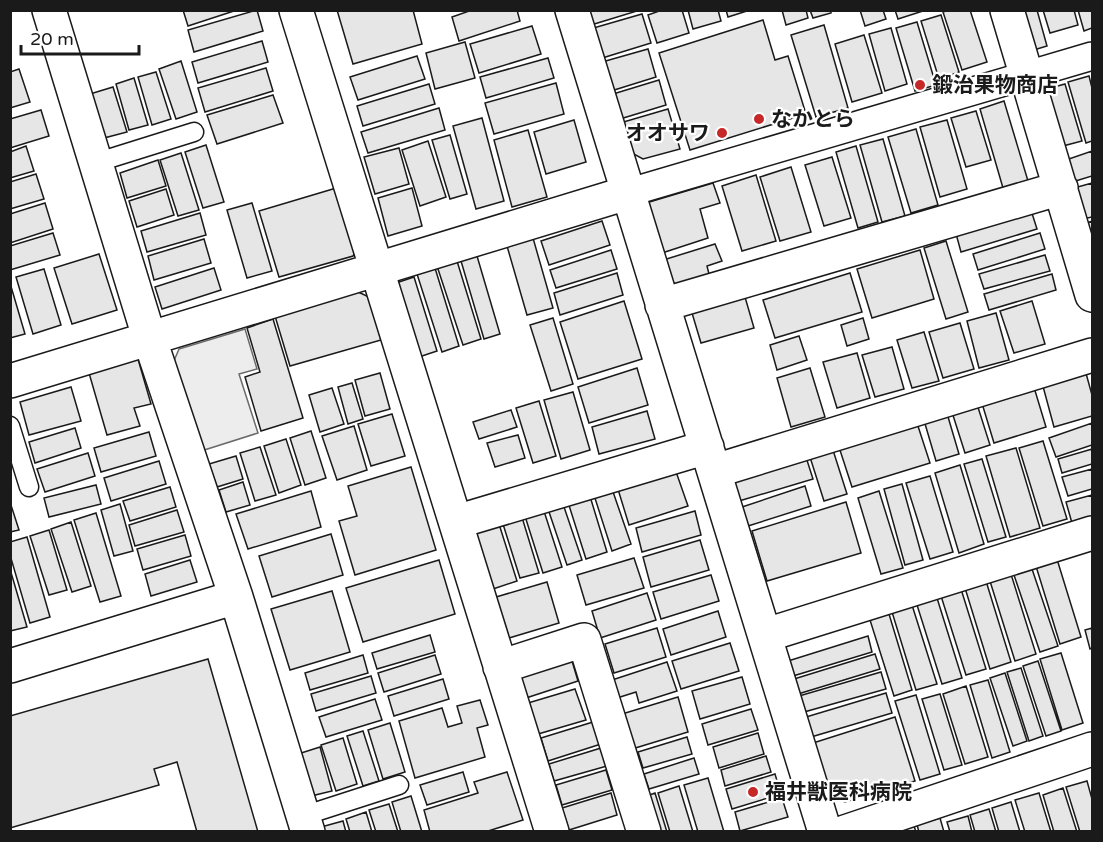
<svg xmlns="http://www.w3.org/2000/svg" width="1103" height="842" font-family="'Varela Round','Noto Sans JP',sans-serif">
<rect width="100%" height="100%" fill="#fff"/>
<!-- parking -->
<path fill="#ededed" stroke="#6a6a6a" stroke-width="1.5" d="M245,329L257,369L239,374L258,433L198,452L173,363L179,349Z"/>
<!-- building -->
<path fill="#e6e6e6" stroke="#1a1a1a" stroke-width="1.5" d="M183,10H237L188,26Z
M257,10L263,31L194,52L188,30Z
M337,10H413L422,44L353,64Z
M472,10H517L520,21L459,41L452,17Z
M587,10H637V11L591,25Z
M662,10H682L689,33L657,43L648,15Z
M688,10H718L721,21L693,29Z
M726,10H750L728,17Z
M782,10H806L808,18L786,25Z
M810,10H831V13L813,18Z
M860,10H883L886,19L865,26Z
M895,10H926L898,19Z
M949,10H970L987,62L962,70L943,12Z
M1015,10H1037L1047,46L1027,52Z
M1043,10H1074L1078,25L1050,33Z
M1078,10H1092V28L1084,31Z
M642,14L651,43L599,59L590,29Z
M941,15L959,72L939,79L921,21Z
M763,20L775,60L788,56L806,114L690,150L659,53Z
M917,22L936,85L915,91L896,28Z
M824,25L848,108L816,117L791,35Z
M532,26L541,54L479,73L470,44Z
M891,28L907,84L885,91L869,34Z
M864,35L882,93L852,102L835,44Z
M262,41L268,62L198,83L192,62Z
M465,42L475,78L435,89L426,53Z
M648,49L656,77L611,91L602,62Z
M417,56L425,79L358,100L350,77Z
M548,58L554,78L486,98L480,77Z
M181,61L197,112L176,119L159,69Z
M266,68L273,91L205,112L198,88Z
M19,69L30,102L10,108V72Z
M156,72L171,119L152,125L138,77Z
M1089,76L1092,88V141L1086,143L1068,82Z
M134,78L148,125L129,130L116,84Z
M659,80L666,105L620,119L613,94Z
M556,83L564,114L494,134L485,103Z
M429,84L435,104L363,126L357,106Z
M1065,84L1082,141L1059,147L1043,90Z
M113,87L127,132L104,138L90,94Z
M273,95L283,123L217,144L207,115Z
M1004,101L1028,181L1003,188L980,109Z
M439,108L445,130L368,153L361,132Z
M668,109L680,149L643,159L628,151L620,123Z
M41,110L49,136L10,148V119Z
M976,111L991,160L966,167L951,118Z
M482,118L504,201L476,209L453,126Z
M574,120L586,162L546,174L534,132Z
M947,120L967,189L940,197L920,127Z
M916,129L938,205L911,213L888,137Z
M528,130L547,197L512,207L494,140Z
M450,135L467,194L450,199L432,140Z
M883,139L905,216L882,222L860,145Z
M428,141L446,197L420,206L402,150Z
M206,145L224,202L203,208L185,152Z
M26,146L34,171L10,178V152Z
M856,146L878,222L858,228L836,152Z
M399,148L409,184L375,194L364,157Z
M1092,151V176L1069,183L1063,161Z
M181,153L199,210L178,216L160,160Z
M832,157L851,218L824,226L805,165Z
M158,160L166,186L127,198L120,173Z
M791,167L811,232L780,241L760,177Z
M36,174L44,199L10,209V182Z
M756,175L776,241L742,251L722,186Z
M713,183L720,203L700,209L708,238L662,253L646,203Z
M1092,183V217L1083,219L1074,188Z
M343,186L359,244L353,256L279,277L259,211Z
M412,188L422,226L388,236L378,198Z
M166,189L174,215L137,227L129,201Z
M45,203L53,229L10,243V214Z
M252,203L272,271L247,278L227,210Z
M1030,207L1037,229L961,252L955,230Z
M200,213L206,235L147,252L141,231Z
M602,221L610,245L549,265L541,241Z
M1092,221V254L1084,224Z
M53,233L60,255L10,270V246Z
M1040,233L1045,249L978,270L973,254Z
M533,238L553,308L527,315L507,246Z
M204,239L211,263L154,280L148,256Z
M946,241L968,312L946,319L924,248Z
M715,244L722,261L707,266L710,278L669,292L660,261Z
M611,250L617,269L556,288L550,270Z
M920,250L934,299L872,318L857,269Z
M99,254L117,310L72,324L54,268Z
M1045,255L1050,271L984,289L979,274Z
M477,256L500,334L484,339L461,261Z
M457,261L481,339L463,345L437,266Z
M214,268L221,290L162,309L155,287Z
M435,268L459,346L442,352L417,274Z
M44,269L61,325L33,334L16,277Z
M617,273L623,295L560,315L554,293Z
M850,273L862,312L775,338L763,300Z
M1052,274L1056,290L989,310L984,294Z
M414,277L437,351L419,357L396,283Z
M10,283L25,334L10,338Z
M356,291L369,297L381,340L290,366L275,316Z
M745,297L754,328L701,343L692,313Z
M624,301L642,359L578,379L560,322Z
M1032,301L1045,344L1014,353L1000,311Z
M996,313L1009,360L979,368L967,321Z
M553,318L573,384L551,391L530,325Z
M863,318L869,339L847,346L841,325Z
M273,319L303,418L261,431L245,377L260,372L247,328Z
M960,323L974,369L943,378L929,332Z
M924,332L939,381L912,388L897,340Z
M799,336L807,360L777,370L770,345Z
M892,347L904,389L875,397L862,355Z
M857,353L870,398L837,408L823,362Z
M138,359L151,404L134,408L140,426L107,435L89,373Z
M1084,366L1092,395V416L1054,427L1041,379Z
M637,368L648,405L589,423L578,387Z
M810,368L825,417L791,427L777,378Z
M380,373L390,409L365,416L355,380Z
M352,383L363,419L348,424L338,387Z
M1033,384L1046,427L994,443L981,400Z
M71,387L81,421L29,435L20,402Z
M332,388L344,424L320,432L309,395Z
M573,392L590,450L561,459L544,400Z
M539,401L556,456L533,463L516,408Z
M976,401L990,445L965,453L951,409Z
M511,410L517,427L479,439L473,422Z
M946,410L959,454L936,461L923,417Z
M647,411L655,439L599,454L592,427Z
M392,414L405,456L371,466L358,424Z
M916,420L930,463L852,487L838,444Z
M1092,423V445L1056,457L1049,438Z
M354,426L367,470L337,480L322,436Z
M75,428L81,448L35,463L29,442Z
M311,431L326,478L305,485L290,438Z
M149,432L156,456L101,472L94,448Z
M518,435L525,458L495,467L487,443Z
M286,439L301,485L279,493L264,446Z
M1043,441L1067,519L1043,526L1019,448Z
M260,447L276,495L255,501L240,453Z
M832,447L847,494L824,501L809,454Z
M1016,448L1040,528L1010,537L986,456Z
M1092,449V464L1062,473L1058,459Z
M88,453L95,476L45,492L37,469Z
M805,454L813,479L739,501L732,476Z
M236,456L243,479L217,487L209,464Z
M982,459L1006,537L988,542L964,464Z
M159,461L166,484L111,501L104,478Z
M960,465L984,544L959,553L935,473Z
M674,466L688,506L629,525L617,486Z
M411,467L436,550L355,575L339,521L357,516L348,486Z
M1092,469V489L1068,496L1062,477Z
M930,476L953,552L930,559L906,483Z
M243,482L250,505L226,512L219,490Z
M902,484L923,560L905,565L884,489Z
M96,485L101,504L49,517L44,498Z
M611,486L631,544L612,551L593,492Z
M805,486L811,506L748,526L742,507Z
M170,487L176,507L130,521L123,501Z
M311,491L321,527L248,549L236,514Z
M879,491L903,568L881,574L858,498Z
M589,493L607,552L586,559L567,499Z
M1092,495V517L1072,523L1066,502Z
M562,501L582,560L567,565L547,506Z
M10,502L19,530L10,532Z
M846,502L861,553L767,581L752,531Z
M120,504L133,551L114,556L101,510Z
M543,508L562,567L543,573L524,513Z
M177,510L184,532L135,546L129,525Z
M695,511L701,535L642,552L636,528Z
M96,513L121,596L100,602L74,520Z
M521,514L539,573L520,578L502,521Z
M71,522L91,586L72,592L51,529Z
M499,524L517,581L493,589L475,532Z
M49,530L67,590L49,595L30,536Z
M331,534L343,575L272,597L259,556Z
M185,535L191,556L143,570L137,549Z
M27,537L50,617L30,623L10,555V542Z
M700,540L709,570L651,587L643,557Z
M1056,556L1081,637L1060,644L1035,563Z
M634,558L644,588L586,605L577,575Z
M190,560L197,582L151,596L145,574Z
M439,560L455,614L363,642L346,588Z
M1031,566L1058,646L1040,652L1013,572Z
M10,569L27,627L10,631Z
M1010,571L1036,654L1015,661L989,578Z
M711,575L719,601L661,619L653,592Z
M986,581L1011,662L990,669L965,588Z
M547,582L559,623L509,638L496,597Z
M961,589L986,669L966,675L941,596Z
M332,591L350,652L290,670L271,609Z
M647,593L656,620L600,638L592,611Z
M937,598L962,678L942,684L917,605Z
M912,605L937,684L916,690L892,612Z
M718,611L726,637L671,655L663,629Z
M889,614L912,690L894,696L870,620Z
M657,628L666,657L614,673L605,644Z
M1092,628V648L1090,649L1085,630Z
M430,635L435,652L377,669L372,653Z
M868,636L872,652L793,676L788,661Z
M730,643L739,671L681,689L672,661Z
M1061,653L1083,723L1062,730L1040,659Z
M875,654L880,669L798,694L794,679Z
M363,655L368,673L310,690L305,673Z
M435,655L441,674L384,692L378,673Z
M208,659L258,832H197L177,762L154,769L159,785L10,828V716Z
M572,661L578,681L526,698L519,678Z
M1038,661L1061,731L1046,736L1023,666Z
M667,662L677,691L639,703L636,692L617,698L612,680Z
M1021,668L1043,736L1029,741L1007,672Z
M881,672L886,689L804,712L799,696Z
M1005,673L1027,741L1013,746L990,678Z
M371,676L376,693L316,711L311,694Z
M742,677L750,704L700,719L692,691Z
M443,679L449,699L394,716L388,696Z
M988,680L1010,752L992,758L970,685Z
M966,686L988,757L965,764L943,694Z
M575,689L586,720L538,734L528,703Z
M886,693L892,713L811,737L806,717Z
M940,694L962,765L944,770L922,699Z
M916,695L940,774L920,780L895,701Z
M678,697L688,732L632,749L622,714Z
M375,699L382,720L326,737L319,717Z
M480,700L488,725L477,728L485,757L415,778L399,721L442,708L448,727L462,723L457,706Z
M751,709L758,730L708,745L702,724Z
M895,717L915,781L845,802L828,796L813,743Z
M593,722L601,744L548,761L541,738Z
M390,723L405,772L383,779L368,730Z
M363,731L379,781L363,786L347,736Z
M758,733L764,754L719,768L713,747Z
M687,737L692,754L643,768L638,752Z
M343,738L357,784L336,791L321,745Z
M320,747L332,791L311,796L298,754Z
M601,748L607,766L554,781L549,764Z
M766,756L771,772L725,786L721,770Z
M694,758L699,774L649,789L644,774Z
M606,770L612,790L562,805L556,785Z
M463,772L469,792L427,805L420,785Z
M507,772L523,820L485,832H430L424,810L478,793L474,782Z
M775,774L781,794L732,809L726,789Z
M708,778L724,832H698L684,785Z
M1087,781L1092,799V832H1080L1066,787Z
M679,786L693,832H670L658,793Z
M1063,788L1077,832H1054L1043,795Z
M611,793L617,815L569,830L562,808Z
M655,793L667,832H651L641,798Z
M1039,793L1051,832H1025L1015,800Z
M411,796L422,832H401L392,802Z
M782,798L788,817L740,831L735,812Z
M1011,802L1020,832H999L992,808Z
M389,804L398,832H376L369,810Z
M989,809L996,832H975L970,815Z
M366,812L372,832H350L346,819Z
M968,816L972,832H950L947,822Z
M940,818L944,832H919L917,825Z
M343,821L346,832H322L321,827Z
M914,826L916,832H899V830Z"/>
<g fill="none" stroke-linecap="round" stroke-linejoin="round">
<defs>
<path id="service" d="M95,163L194,132
M10,426L29,487
M303,816L399,785"/>
<path id="pedestrian" d="M627,193L1092,56"/>
<path id="minor" d="M49,10L149,337L236,597L308,832
M296,10L552,832
M572,10L825,832
M1007,10L1092,295
M662,305L1061,188
M10,381L627,193
M715,471L1092,355
M456,522L707,447
M766,635L1092,533
M10,666L236,597
M500,667L584,640L644,832
M845,832L1092,749"/>
</defs>
<!-- service casing -->
<use href="#service" stroke="#1a1a1a" stroke-width="21"/>
<!-- pedestrian casing -->
<use href="#pedestrian" stroke="#1a1a1a" stroke-width="30"/>
<!-- minor casing -->
<use href="#minor" stroke="#1a1a1a" stroke-width="36"/>
<!-- service -->
<use href="#service" stroke="#fff" stroke-width="18"/>
<!-- pedestrian -->
<use href="#pedestrian" stroke="#fff" stroke-width="27"/>
<!-- minor -->
<use href="#minor" stroke="#fff" stroke-width="33"/>
</g>
<!-- markers -->
<g fill="#c62828" stroke="#fff" stroke-width="2">
<circle cx="920" cy="85" r="6"/>
<circle cx="759" cy="119" r="6"/>
<circle cx="722" cy="133" r="6"/>
<circle cx="753" cy="792" r="6"/>
</g>
<g text-anchor="middle" dominant-baseline="central" stroke-width="4.5" stroke-linejoin="round" paint-order="stroke">
<!-- poi labels -->
<g font-size="21" font-weight="bold" fill="#1a1a1a" stroke="#fff" text-anchor="start">
<text x="932" y="85">鍛治果物商店</text>
<text x="771" y="119">なかとら</text>
<text x="710" y="133" text-anchor="end">オオサワ</text>
<text x="765" y="792">福井獣医科病院</text>
</g>
</g>
<!-- border -->
<rect width="1103" height="842" fill="none" stroke="#1a1a1a" stroke-width="24"/>
<!-- scale -->
<path d="M21 45v9h118v-9" fill="none" stroke="#1a1a1a" stroke-width="3"/>
<text x="30" y="45" font-size="18" fill="#1a1a1a" stroke="#ffffff" stroke-width="4.5" paint-order="stroke">20 m</text>
</svg>
